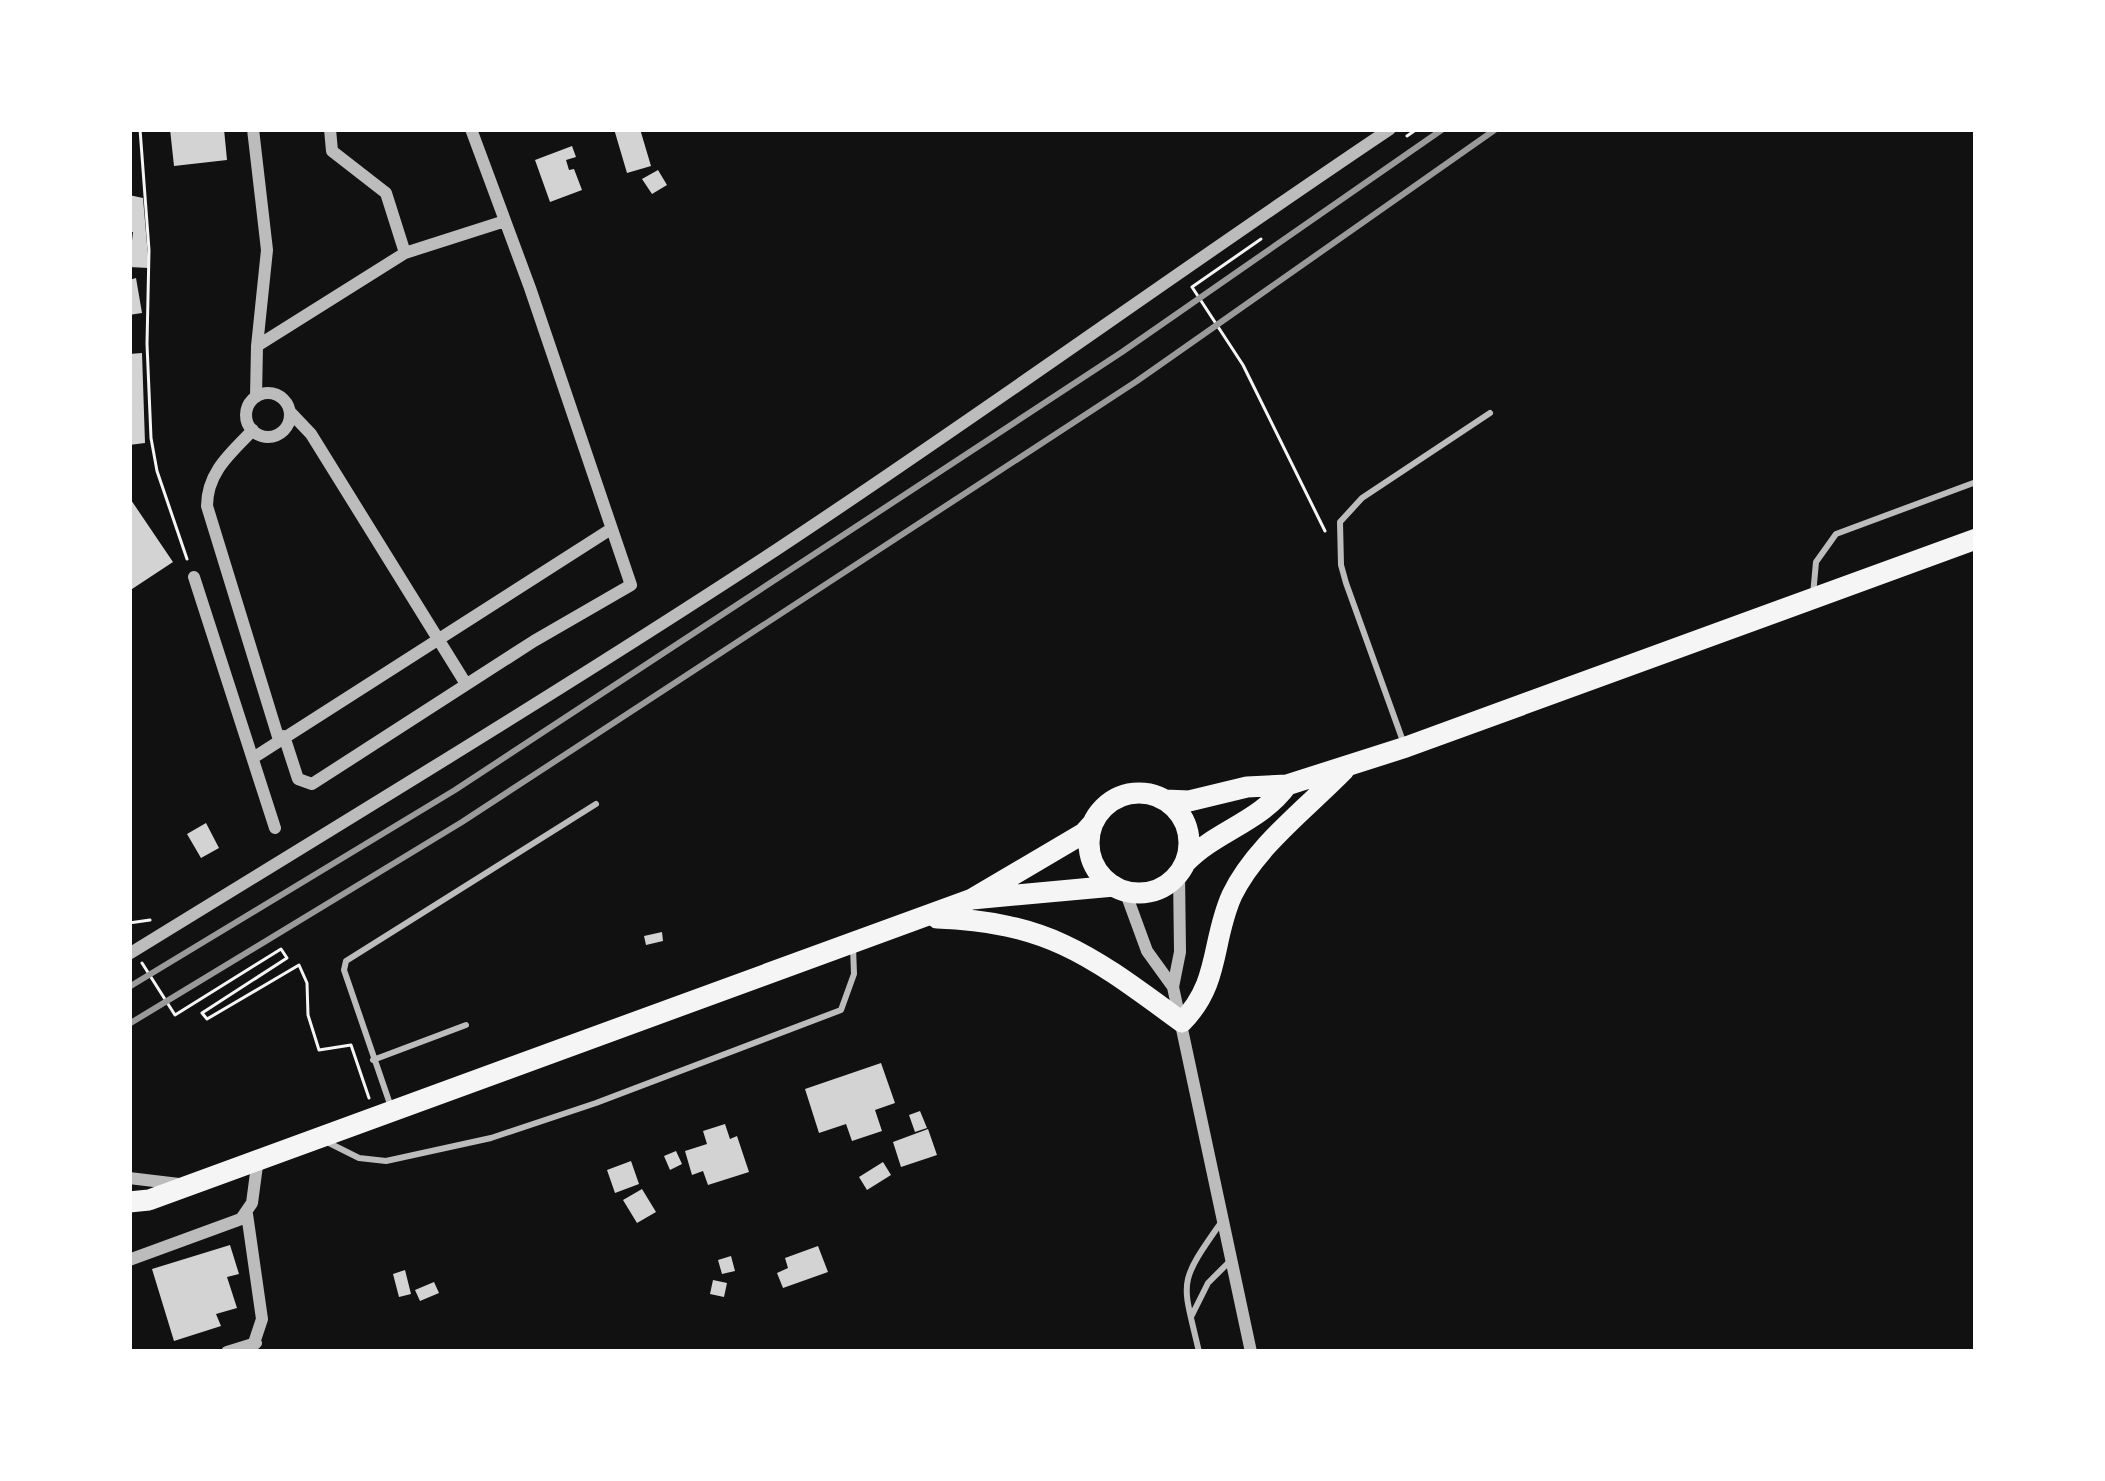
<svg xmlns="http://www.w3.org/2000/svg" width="2105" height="1481" font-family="'PT Sans',sans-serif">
<rect width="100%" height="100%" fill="#111"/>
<!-- building -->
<path fill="#d3d3d3" d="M170,129H224L227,160L174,166Z
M614,129H640L651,166L627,173Z
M572,146L576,157L566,160L569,170L574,169L582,190L550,202L535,160Z
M658,170L667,185L652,194L642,179Z
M129,195L143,198L149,268L129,267L133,232H129Z
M136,278L142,313L129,315V280Z
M142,353L145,443L129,445V354Z
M129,497L173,562L129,591Z
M206,823L219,848L201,858L187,834Z
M662,932L663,941L646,945L644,936Z
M881,1063L895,1103L875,1110L882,1131L852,1141L846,1124L819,1133L805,1089Z
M920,1111L927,1128L915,1132L909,1115Z
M725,1124L730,1139L737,1136L749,1172L708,1185L703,1171L692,1175L685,1151L707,1144L703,1131Z
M928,1129L937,1155L901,1167L893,1142Z
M676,1151L682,1164L670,1170L664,1156Z
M631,1161L639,1184L615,1193L607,1170Z
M883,1162L891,1175L867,1190L859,1177Z
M642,1189L656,1212L637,1223L623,1200Z
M230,1245L239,1274L227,1277L237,1308L216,1314L221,1326L174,1341L152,1269Z
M818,1246L828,1272L783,1288L777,1273L788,1268L785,1258Z
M731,1256L735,1271L722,1274L718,1260Z
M405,1270L411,1294L399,1297L393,1274Z
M713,1280L727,1283L724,1297L710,1294Z
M434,1282L439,1293L420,1301L415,1290Z"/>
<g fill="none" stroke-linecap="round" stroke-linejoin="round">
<!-- path -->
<path stroke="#f5f5f5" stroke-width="3" d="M140,129L149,250L147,344L151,438L157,471L187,559
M1407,136L1417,129
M1261,239L1192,287L1243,365L1325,531
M129,923L150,920
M142,963L175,1015L281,949L287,958L202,1013
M202,1013L207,1019L299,965L307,983L308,1015L319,1050L351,1045L369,1098"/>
<!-- service -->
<path stroke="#bcbcbc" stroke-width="6" d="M1813,595L1816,562L1836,534L1976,482
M1404,744L1346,583L1341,565L1340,522L1362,498L1490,413
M373,1060L466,1025
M391,1107L344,970L346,961L596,804
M325,1141L359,1158L386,1161L491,1138L596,1103L841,1010L854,974L853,947
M1191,1317L1208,1283L1229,1262
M1199,1352C1183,1281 1176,1286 1220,1224"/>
<!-- minor -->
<path stroke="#bcbcbc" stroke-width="12" d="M253,129L267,250L257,346L256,397
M330,129L332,151L386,193L405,253
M257,346L405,253L505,221
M246 415a22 22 0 1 1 44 0a22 22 0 1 1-44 0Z
M291,413L311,434L466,684
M253,430C231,453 207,472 207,506L279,740
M194,577L275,828
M284,736L298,779L312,784L534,641L631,585L530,288L471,129
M253,758L611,529
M1125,891L1147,951L1173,987L1251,1352
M129,954C345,821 564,689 776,550C983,413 1184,267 1390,129
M1173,987L1180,952L1179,873
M129,1178L179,1184
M247,1214L262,1319L251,1352
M129,1260L241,1219L252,1203L258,1158
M227,1352L256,1343"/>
<!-- primary -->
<path stroke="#f5f5f5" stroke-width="21" d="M1089 843a50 50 0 1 1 100 0a50 50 0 1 1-100 0Z
M1165,800L1189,801L1247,787L1287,785L1406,747L1976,539
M1186,862C1216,831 1260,822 1287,785
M972,899L1114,886
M937,918C1051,922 1094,958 1182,1022C1221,982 1211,941 1232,895C1255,847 1307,808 1344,770
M129,1202L149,1200L972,899L1084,833L1093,823"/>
<!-- rail -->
<path stroke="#9a9a9a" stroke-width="6" d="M129,987L455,790L1122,352L1443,129
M129,1024L462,822L1137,381L1496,129"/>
</g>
<!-- border -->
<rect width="2105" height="1481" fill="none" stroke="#ffffff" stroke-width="264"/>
</svg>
